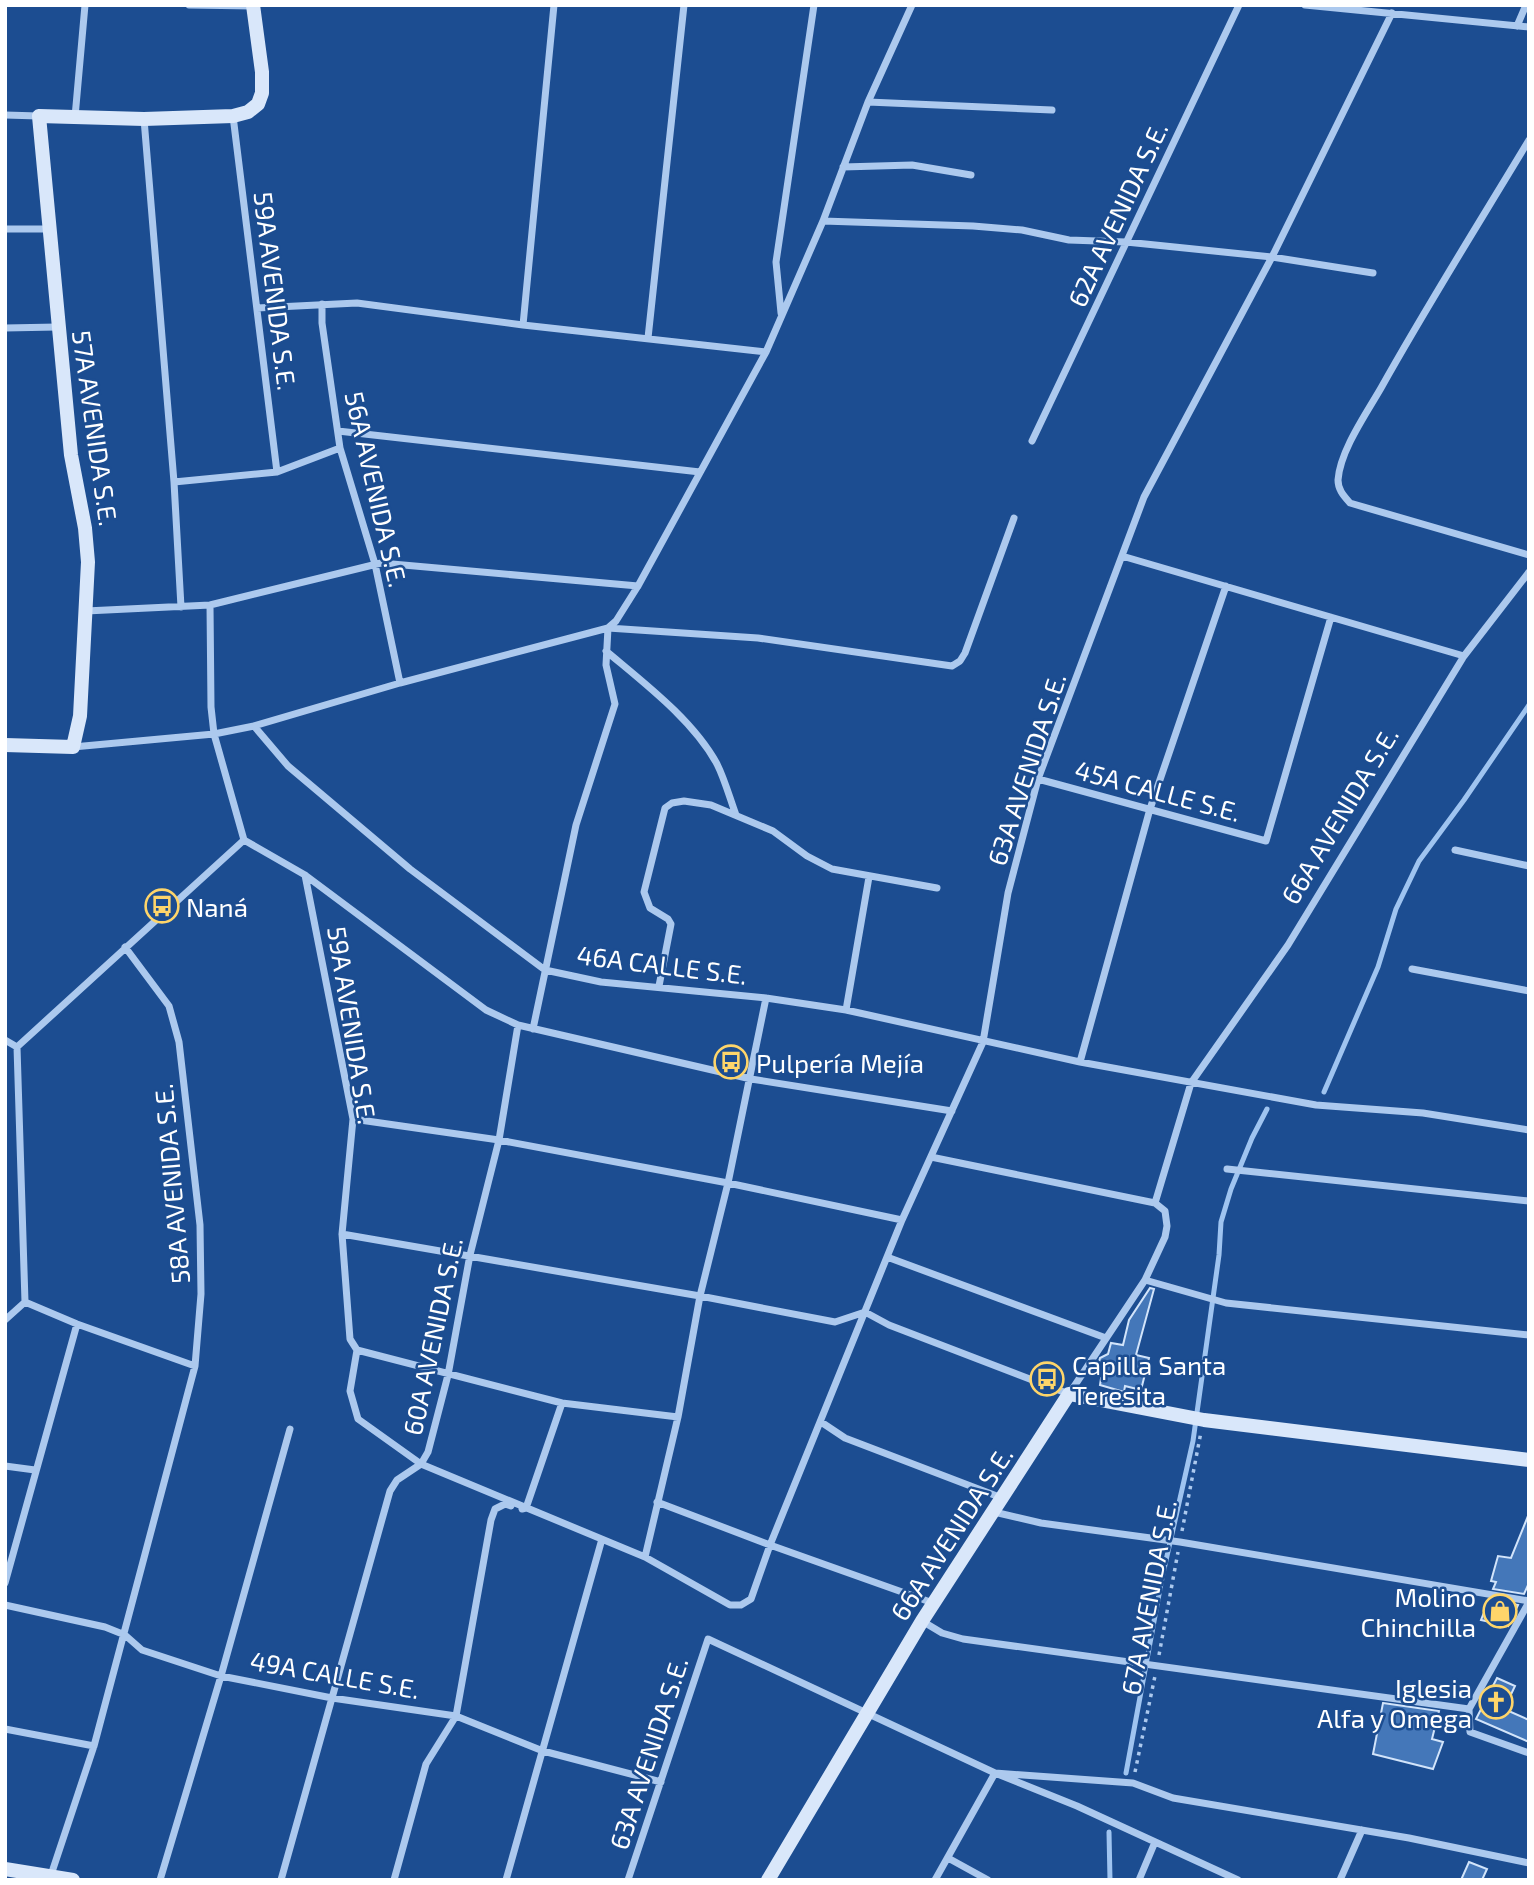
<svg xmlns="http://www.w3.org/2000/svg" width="1534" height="1885" font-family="'Exo 2',sans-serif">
<rect width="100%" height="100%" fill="#1c4d91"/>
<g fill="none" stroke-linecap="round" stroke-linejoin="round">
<!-- stream -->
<path stroke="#9fc4f0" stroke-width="5" d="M1324,1092L1378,967L1396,909L1419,861L1464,800L1529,705
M1126,1773L1162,1578L1193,1441L1219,1255L1221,1222L1231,1189L1252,1138L1267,1109
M1109,1832L1110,1880"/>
</g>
<!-- building -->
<path fill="#4477b9" stroke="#d2e4fa" stroke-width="2" d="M1150,1288L1154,1289L1136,1355L1149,1358L1141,1390L1125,1386L1124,1392L1100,1385L1102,1372L1097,1369L1100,1358L1108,1354L1111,1343L1123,1345L1129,1320Z
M1528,1516L1529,1583L1524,1594L1493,1589L1496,1582L1491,1581L1498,1556L1511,1558Z
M1489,1600L1518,1605L1508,1626L1481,1620Z
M1497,1678L1515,1686L1504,1709L1529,1720V1742L1476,1719Z
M1383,1703L1439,1711L1432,1739L1443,1742L1433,1769L1373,1754Z
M1469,1862L1487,1869L1482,1880H1461Z"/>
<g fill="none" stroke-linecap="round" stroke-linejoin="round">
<!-- path -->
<path stroke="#acc9ee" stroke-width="3.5" stroke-dasharray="3.5 5" stroke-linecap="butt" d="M1182,1531L1201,1432
M1159,1655L1178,1552
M1135,1772L1155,1676"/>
<!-- street -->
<path stroke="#acc9ee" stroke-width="7" d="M189,5L253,6
M1305,5L1529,27
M1517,26L1526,5
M868,102L1052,110
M5,115L39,116
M233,116L277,472
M75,117L85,5
M144,119L174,482L181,607
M1529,140C1479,223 1428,304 1381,388C1366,414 1340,451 1338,480C1338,490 1344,496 1350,503L1529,555
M843,167L912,165L971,175
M823,221L973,226L1022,230L1069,240L1126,242L1272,257L1373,273
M5,229H49
M322,304V323L340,448L375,564L400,683
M257,308L357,303L523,325L766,352
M781,313L776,262L814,5
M523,325L554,5
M5,328L57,327
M648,338L684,5
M338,431L700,472
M1032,441L1239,5
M174,482L277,472L340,448
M1122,556L1464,656
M210,605L211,707L214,734L244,840L305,875L486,1010L518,1025L751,1079L952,1111
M86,611L210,605L381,563L638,586
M606,651C644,683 693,720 717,764C725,780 730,799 736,815
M254,726L288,766L410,869L545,970L601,982L766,998L846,1010L1080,1062L1316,1105L1423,1113L1529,1130
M73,747L214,734L254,726L400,683L608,628L758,638L952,666L960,661L965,653L1014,518
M1038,779L1266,841L1331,617
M1455,850L1529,866
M305,875L353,1119L342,1234L350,1339L357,1350
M1412,969L1529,991
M659,986L671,924L668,919L650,908L644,892L665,808L672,803L684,801L711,805L773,831L807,856L832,869L937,888
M846,1010L869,877
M533,1029L576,825L615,704L606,665L608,628L616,621L638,586L766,352L823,221L868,102L912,5
M5,1040L17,1047
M1080,1062L1150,809L1226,586
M353,1119L499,1140L728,1183L902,1220
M1227,1169L1529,1201
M1155,1203L1191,1083L1288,945L1464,656L1529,572
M342,1234L700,1296L835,1322L865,1312L889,1325L1069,1394L1145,1280L1165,1237L1167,1226L1165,1211L1155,1203L931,1157
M887,1257L1106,1338
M1145,1280L1226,1303L1529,1335
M25,1302L77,1324L195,1366
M5,1320L25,1302L17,1047L244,840
M357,1350L350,1391L358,1419L421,1464L645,1557L730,1605H741L751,1599L770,1545L902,1220L983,1042L1008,893L1038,779L1144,497L1272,257L1392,13
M357,1350L562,1403L678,1417
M821,1422L845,1438L1002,1498
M5,1466L35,1470
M657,1502L770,1545L933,1603
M522,1509L526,1508L562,1403
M994,1512L1041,1523L1180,1542L1529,1601
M645,1557L678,1417L700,1296L728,1183L766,998
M5,1583L77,1324
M5,1605L105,1627L125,1635L142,1650L221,1676L332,1698L456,1716L543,1751L661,1782
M922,1621L942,1633L963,1639L1469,1709
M1469,1709L1529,1602
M1469,1709L1470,1732L1529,1753
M5,1729L94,1746
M948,1858L988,1880
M51,1875L94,1746L195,1366L201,1294L200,1225L179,1042L169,1006L125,947
M160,1880L221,1676L290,1429
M281,1880L390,1491L397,1480L421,1464L428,1452L448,1375L470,1255L499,1140L518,1025
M394,1880L426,1764L456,1716L491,1520L495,1509L505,1504L511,1506
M506,1880L602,1539
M628,1880L708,1639L995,1773L1077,1806L1238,1880
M935,1880L995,1773L1133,1783L1173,1798L1409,1838L1529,1863
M1139,1880L1155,1842
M1340,1880L1362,1830"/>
<!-- secondary -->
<path stroke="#d9e7fa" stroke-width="14" d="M5,745L73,747L80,716L88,562L85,528L71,455L39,116L144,119L233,116L248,112L258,104L262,93V72L253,5
M5,1869L73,1880
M768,1880L922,1621L1069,1394L1204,1420L1529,1460"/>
</g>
<!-- icons -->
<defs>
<symbol id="bus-ring" viewBox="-11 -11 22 22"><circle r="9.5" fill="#1c4d91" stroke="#fed56a" stroke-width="1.5"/><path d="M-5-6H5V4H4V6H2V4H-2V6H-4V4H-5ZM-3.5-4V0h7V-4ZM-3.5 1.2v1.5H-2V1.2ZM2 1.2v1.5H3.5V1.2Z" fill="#fed56a"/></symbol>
<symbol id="shop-ring" viewBox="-11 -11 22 22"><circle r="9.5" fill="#1c4d91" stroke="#fed56a" stroke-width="1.5"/><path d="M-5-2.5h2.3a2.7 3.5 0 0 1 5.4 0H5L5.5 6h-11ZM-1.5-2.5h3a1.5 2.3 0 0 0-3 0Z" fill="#fed56a"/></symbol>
<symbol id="church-ring" viewBox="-11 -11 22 22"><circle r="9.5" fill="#1c4d91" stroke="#fed56a" stroke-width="1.5"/><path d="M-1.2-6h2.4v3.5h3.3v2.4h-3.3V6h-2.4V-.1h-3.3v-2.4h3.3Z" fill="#fed56a"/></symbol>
</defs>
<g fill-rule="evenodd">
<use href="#bus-ring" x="143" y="887" width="38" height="38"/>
<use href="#bus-ring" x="712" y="1043" width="38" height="38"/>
<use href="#bus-ring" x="1028" y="1360" width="38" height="38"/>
<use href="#shop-ring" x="1481" y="1592" width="38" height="38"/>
<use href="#church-ring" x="1477" y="1683" width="38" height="38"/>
</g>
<g text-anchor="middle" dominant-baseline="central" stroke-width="5" stroke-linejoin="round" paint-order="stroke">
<!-- street labels -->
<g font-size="26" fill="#fff" stroke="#1c4d91">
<text transform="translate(1117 214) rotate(-65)">62A AVENIDA S.E.</text>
<text transform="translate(276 291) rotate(83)">59A AVENIDA S.E.</text>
<text transform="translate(96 428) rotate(82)">57A AVENIDA S.E.</text>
<text transform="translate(377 489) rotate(77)">56A AVENIDA S.E.</text>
<text transform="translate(1026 769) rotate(-72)">63A AVENIDA S.E.</text>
<text transform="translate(1158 790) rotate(15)">45A CALLE S.E.</text>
<text transform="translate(1339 815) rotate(-59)">66A AVENIDA S.E.</text>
<text transform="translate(662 964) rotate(7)">46A CALLE S.E.</text>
<text transform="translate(353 1025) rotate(81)">59A AVENIDA S.E.</text>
<text transform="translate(171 1184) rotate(-95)">58A AVENIDA S.E.</text>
<text transform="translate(432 1336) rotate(-78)">60A AVENIDA S.E.</text>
<text transform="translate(951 1533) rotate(-57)">66A AVENIDA S.E.</text>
<text transform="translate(1148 1597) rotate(-79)">67A AVENIDA S.E.</text>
<text transform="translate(335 1674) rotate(10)">49A CALLE S.E.</text>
<text transform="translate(648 1753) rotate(-72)">63A AVENIDA S.E.</text>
</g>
<!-- poi labels -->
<g font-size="26" fill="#fff" stroke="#1c4d91" text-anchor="start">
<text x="186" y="906">Naná</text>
<text x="756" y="1062">Pulpería Mejía</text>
<text x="1072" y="1364">Capilla Santa<tspan x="1072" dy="30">Teresita</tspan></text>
<text x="1476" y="1596" text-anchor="end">Molino<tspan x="1476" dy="30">Chinchilla</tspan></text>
<text x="1472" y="1687" text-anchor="end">Iglesia<tspan x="1472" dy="30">Alfa y Omega</tspan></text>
</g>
</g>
<!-- border -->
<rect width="1534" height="1885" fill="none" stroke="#ffffff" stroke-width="14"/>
</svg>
